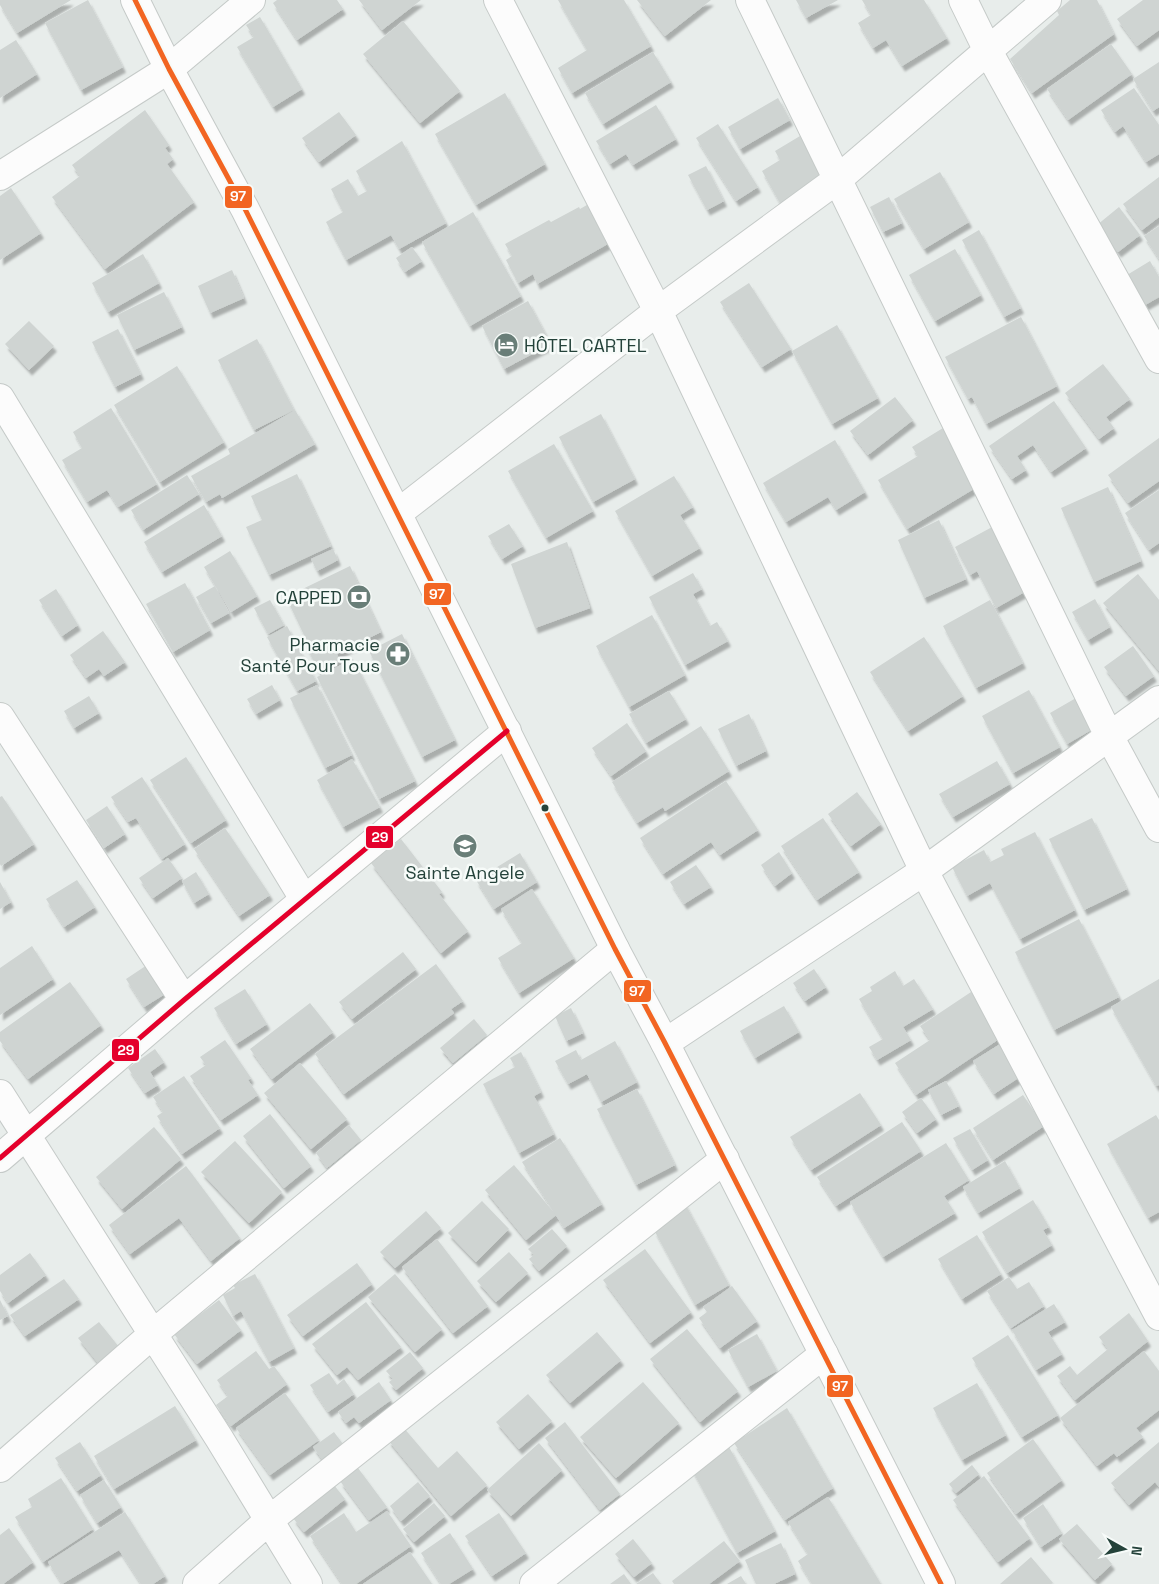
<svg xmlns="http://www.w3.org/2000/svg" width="1159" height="1584" font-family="'Space Grotesk',sans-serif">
<defs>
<filter id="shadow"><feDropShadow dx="3" dy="5.5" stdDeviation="1" flood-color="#0004"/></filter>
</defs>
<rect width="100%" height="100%" fill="#e8edeb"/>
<!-- building -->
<path fill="#cfd4d2" filter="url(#shadow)" d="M0,0H71L17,33L0,5Z
M88,0L123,67L81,90L45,23Z
M277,0H337L343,9L297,40L273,3Z
M359,0H421L382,30Z
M558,0H624L651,46L572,93L558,68L587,50Z
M637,0H711L665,36Z
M796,0H838L806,18Z
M862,0H924L947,38L902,66L886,40L873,48L858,23L871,15Z
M1070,0H1097L1114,34L1032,93L1010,59L1059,15L1057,11Z
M1143,0H1159V30L1137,46L1117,19Z
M260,17L302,89L273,107L237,47L254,37L246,25Z
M403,21L460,91L420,123L363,54Z
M16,40L37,74L0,98V50Z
M1111,44L1132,74L1068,120L1047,89Z
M653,52L671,82L603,124L585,93Z
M1159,62V107L1153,111L1133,79Z
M1134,88L1159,125V154L1146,162L1123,126L1115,132L1101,110Z
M505,93L545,164L476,205L435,134Z
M778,98L790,120L740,149L728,127Z
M656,105L676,139L633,165L626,154L610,164L596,141Z
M145,110L169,145L165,148L173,159L167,164L194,202L105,269L52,197L80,176L72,165Z
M339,112L356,135L319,162L302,138Z
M718,124L758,187L736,201L696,138Z
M800,136L823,176L780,203L762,171L780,160L775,151Z
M402,141L446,223L399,249L391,235L346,260L326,222L343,212L331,189L348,179L358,196L367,191L356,171Z
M706,166L724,201L707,210L688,175Z
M940,172L969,222L924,249L894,199Z
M1159,177V217L1142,230L1123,204Z
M11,188L41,233L0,260V196Z
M889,197L902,223L883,232L870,207Z
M592,202L613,241L537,284L533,274L518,283L506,260L512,256L505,244L549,220L551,222L579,207L580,209Z
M1119,207L1140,235L1118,252L1097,225Z
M473,212L521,296L470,326L422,242Z
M1159,226V259L1144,236Z
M979,230L1021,308L1004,317L962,240Z
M412,247L422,261L405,272L396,258Z
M955,249L981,295L935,321L909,275Z
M143,254L159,283L108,312L92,283Z
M1150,261L1159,277V297L1145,305L1127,275Z
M232,270L244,298L210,313L198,286Z
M749,283L791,349L762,367L720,302Z
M164,292L182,327L134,350L117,315Z
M528,301L551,344L504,369L482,326Z
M1021,317L1057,386L986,424L972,397L968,399L945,357Z
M29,321L54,346L29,370L5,344Z
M837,325L878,398L832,424L792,351Z
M118,329L141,374L115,387L92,342Z
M257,339L294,410L254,430L218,360Z
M1103,364L1130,399L1106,417L1114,428L1099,439L1065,393Z
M177,366L224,442L160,482L114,405Z
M895,397L913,420L868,455L850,431Z
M1054,401L1086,448L1051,472L1033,445L1017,456L1026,470L1012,479L989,446Z
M111,408L157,484L118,507L107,490L87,502L62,460L82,448L73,432Z
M295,410L315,444L222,498L220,494L206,502L191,476L230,454L228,449Z
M601,414L635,479L593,502L559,437Z
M943,428L977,487L907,529L878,480L918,456L912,447Z
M1159,438V481L1128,503L1108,475Z
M835,440L865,492L836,510L828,497L786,522L763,483Z
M554,444L593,511L546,538L508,471Z
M297,474L331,546L269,575L246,527L262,520L251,496Z
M187,475L199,494L143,530L131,510Z
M674,476L693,507L680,515L700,548L652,576L615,511Z
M1108,487L1141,561L1094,582L1061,508Z
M1159,490V543L1149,550L1125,513Z
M204,505L222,536L162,572L144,542Z
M939,520L966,579L924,598L898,540Z
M509,524L523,546L502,559L488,536Z
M994,526L1028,590L996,608L977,571L970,575L955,547Z
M567,542L590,608L535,628L511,564Z
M333,549L338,560L317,571L311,559Z
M230,551L257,596L231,612L204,567Z
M350,566L381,632L337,654L340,661L319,672L302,638L305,637L286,597Z
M693,573L702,589L693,594L710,626L717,622L728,641L685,665L649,597Z
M1138,574L1159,600V671L1103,603Z
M185,583L210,630L173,652L146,604Z
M215,586L229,613L211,623L196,597Z
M56,589L78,625L62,636L39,600Z
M1095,599L1110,627L1088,640L1072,612Z
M270,600L284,625L268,634L254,608Z
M990,600L1023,663L976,688L943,626Z
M652,615L685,675L629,707L596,646Z
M287,626L316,681L297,691L267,637Z
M103,631L125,662L104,676L99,669L86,678L70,655Z
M402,634L455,740L422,757L369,651Z
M924,637L963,696L908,731L870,672Z
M1133,646L1154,676L1126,696L1104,667Z
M353,659L415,781L379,799L317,677Z
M272,685L280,700L256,714L247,699Z
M317,685L352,755L325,768L290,698Z
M1029,690L1060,747L1013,773L982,716Z
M669,691L686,719L646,743L629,714Z
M89,696L99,713L74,728L64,711Z
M1076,698L1093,729L1067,744L1050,713Z
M749,714L766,751L736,766L718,729Z
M627,723L646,751L611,776L592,748Z
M701,726L729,771L665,811L663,807L637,823L612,782Z
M186,757L226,820L191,843L150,780Z
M352,759L380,807L343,827L317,780Z
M997,761L1010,784L953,817L939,794Z
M142,777L185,844L162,859L136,818L128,822L111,797Z
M726,781L758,830L720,855L711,842L663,874L640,838Z
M857,792L881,824L851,846L828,814Z
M2,796L34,844L1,866L0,864V797Z
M107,806L125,834L104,848L86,820Z
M823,818L859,872L817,900L781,846Z
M1092,818L1127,889L1084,910L1049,839Z
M225,828L270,895L239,916L194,849Z
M1035,832L1075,910L1020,939L990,883L967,896L952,867L984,850L990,862L1004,855L1001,849Z
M401,839L442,892L439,894L468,931L441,953L371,863Z
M779,852L792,873L775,886L761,865Z
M520,853L537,882L494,909L476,880Z
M168,858L182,878L153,898L139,878Z
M696,865L711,887L684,904L670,882Z
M196,872L209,894L194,903L182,881Z
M77,880L95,907L64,927L46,899Z
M0,882L11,902L0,909Z
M532,889L574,958L519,993L498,958L522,943L501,909Z
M1079,919L1119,997L1054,1030L1015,952Z
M32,946L53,979L0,1015V968Z
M403,952L416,969L352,1019L339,1002Z
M436,964L463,1001L451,1009L454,1013L344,1094L315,1054Z
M147,965L165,994L144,1007L126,979Z
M814,969L826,987L805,1001L793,983Z
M895,971L903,986L914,979L933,1009L903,1027L911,1040L877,1060L869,1047L883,1039L859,999L872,991L870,987Z
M1159,979V1085L1156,1086L1111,1007Z
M70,982L101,1025L28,1079L0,1041V1032Z
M245,989L267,1024L236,1044L214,1008Z
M971,992L1002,1037L916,1095L895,1063L930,1040L920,1026Z
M310,1003L333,1032L272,1079L250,1049Z
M784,1006L799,1032L755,1058L740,1031Z
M571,1008L583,1033L566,1041L555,1016Z
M474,1019L487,1035L453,1063L440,1048Z
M225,1040L251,1078L248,1080L258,1095L221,1120L190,1076L206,1065L200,1057Z
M615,1041L637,1082L601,1102L587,1074L568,1084L555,1061L576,1050L581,1060Z
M1002,1043L1023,1075L994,1094L973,1061Z
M155,1049L164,1062L150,1072L158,1085L145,1093L128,1068Z
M521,1052L541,1092L534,1096L554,1134L519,1153L483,1084L515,1067L510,1058Z
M300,1063L347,1119L311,1149L264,1093Z
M184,1076L220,1128L182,1154L157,1116L163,1112L153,1097Z
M946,1081L959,1106L941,1115L928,1090Z
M637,1089L675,1165L636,1185L597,1109Z
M860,1093L881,1125L811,1170L790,1137Z
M1023,1095L1044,1126L993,1160L973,1128Z
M921,1098L936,1119L917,1133L902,1112Z
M270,1114L311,1166L284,1188L243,1136Z
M1156,1115L1159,1120V1212L1148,1218L1107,1144Z
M902,1122L921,1151L836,1206L817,1177Z
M349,1125L361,1140L327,1168L316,1153Z
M154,1127L181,1159L122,1209L96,1177Z
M970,1129L988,1160L972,1170L953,1138Z
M560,1138L602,1204L564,1228L522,1162Z
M235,1141L282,1192L249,1223L201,1172Z
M946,1143L969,1180L944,1196L955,1213L883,1257L850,1202Z
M1005,1161L1020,1188L978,1213L963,1187Z
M514,1165L556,1215L526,1240L485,1190Z
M186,1166L240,1238L211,1261L179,1218L130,1254L109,1225Z
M1033,1200L1049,1227L1043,1230L1052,1245L1007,1273L982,1232Z
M482,1201L509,1229L476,1262L448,1233Z
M684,1202L729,1285L695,1305L654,1230Z
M426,1211L441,1228L395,1268L380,1252Z
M552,1229L567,1246L539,1271L529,1259L534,1255L528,1249Z
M977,1235L1001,1274L962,1299L938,1259Z
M437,1239L488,1306L453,1333L402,1267Z
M645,1249L691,1312L650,1343L603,1280Z
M509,1252L528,1273L496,1302L477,1281Z
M30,1253L46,1275L8,1303L0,1291V1275Z
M357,1263L372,1284L303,1336L287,1315Z
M255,1274L294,1348L269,1362L241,1311L233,1316L223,1295L235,1288L233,1285Z
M395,1274L442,1329L415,1352L368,1297Z
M1009,1277L1017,1289L1029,1282L1044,1306L1011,1328L987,1291Z
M64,1279L79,1299L25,1336L10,1315Z
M732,1286L757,1321L720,1348L699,1318L707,1312L703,1307Z
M0,1300L8,1316L0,1320Z
M219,1300L241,1330L197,1364L174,1334Z
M366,1302L401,1347L358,1380L347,1367L337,1375L312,1344Z
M1054,1304L1065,1322L1048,1332L1062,1354L1036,1370L1012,1330Z
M1129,1313L1148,1341L1075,1400L1057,1376L1070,1366L1077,1375L1108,1349L1099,1337Z
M99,1322L119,1347L98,1363L78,1338Z
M687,1329L738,1391L700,1422L650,1359Z
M597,1332L621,1360L570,1403L546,1375Z
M757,1334L777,1371L748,1387L728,1350Z
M1008,1335L1058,1415L1022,1437L972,1358Z
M256,1351L269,1369L274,1366L287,1384L231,1426L216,1405L228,1396L217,1380Z
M1144,1351L1159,1371V1410L1136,1428L1143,1437L1117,1457L1114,1453L1097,1466L1060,1418Z
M410,1352L423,1368L396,1390L389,1382L393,1379L386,1371Z
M329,1373L337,1385L344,1379L354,1394L328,1412L310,1385Z
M379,1382L391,1400L359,1423L354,1417L346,1423L338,1412Z
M643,1382L679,1423L616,1478L580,1437Z
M977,1383L1006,1435L962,1460L933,1408Z
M285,1393L319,1440L270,1475L236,1428Z
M528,1394L552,1421L519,1449L496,1422Z
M175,1406L196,1440L114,1489L94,1456Z
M787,1408L833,1488L785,1520L734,1443Z
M565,1422L620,1494L600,1510L545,1438Z
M403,1427L438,1468L457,1451L487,1485L451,1516L388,1440Z
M334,1432L343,1444L322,1459L313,1447Z
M1033,1439L1062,1480L1016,1514L987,1473Z
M80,1442L101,1475L77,1491L55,1458Z
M1159,1442V1487L1155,1482L1129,1505L1111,1483Z
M539,1443L562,1470L511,1516L487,1490Z
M729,1447L775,1531L737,1553L691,1468Z
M972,1465L979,1474L956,1493L949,1484Z
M358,1468L387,1507L369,1520L340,1481Z
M984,1476L1030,1538L998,1562L953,1500Z
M61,1478L93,1529L43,1562L15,1517L32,1507L28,1499Z
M104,1480L121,1507L97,1523L80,1495Z
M418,1482L430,1496L401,1521L390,1506Z
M334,1485L345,1499L304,1532L293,1518Z
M828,1497L881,1584H812L798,1561L808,1554L788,1522Z
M434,1503L445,1516L414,1542L403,1529Z
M1043,1504L1062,1533L1041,1547L1023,1518Z
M387,1511L411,1546L356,1584H342L310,1536L344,1513L356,1532Z
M125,1512L165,1576L153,1584H141L119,1550L62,1584L48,1562Z
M499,1513L526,1553L492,1576L465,1536Z
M1077,1524L1112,1564L1095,1580L1059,1539Z
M9,1528L33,1562L3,1584H0V1535Z
M450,1533L473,1569L449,1584H441L421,1553Z
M633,1539L652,1563L634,1577L615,1554Z
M724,1541L740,1561L709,1584H674L672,1581Z
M781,1543L795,1574L774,1584H756L745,1560Z
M410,1552L432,1584H363Z
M1031,1557L1053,1583L1051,1584H1000Z
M653,1573L661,1584H636Z
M624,1574L631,1584H610Z
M741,1576L746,1584H727Z"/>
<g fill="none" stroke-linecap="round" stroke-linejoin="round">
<defs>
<path id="minor" d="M498,0L658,311L924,871L1159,1316
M750,0L1109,736L1159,828
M963,0L988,51L1159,359
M0,176L169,69L251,0
M0,398L304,899
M398,513L658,311L838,179L1047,0
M0,717L184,1000
M665,1043L924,871L1159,700
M0,1094L219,1438L308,1584
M0,1158L184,1000L507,731
M0,1468L153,1334L615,949
M197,1584L268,1521L725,1159
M534,1584L824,1354"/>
<path id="tertiary" d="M135,0L169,69L245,209L615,949L665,1043L941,1584"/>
</defs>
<!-- minor casing -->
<use href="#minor" stroke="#c5cac8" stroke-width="30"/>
<!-- tertiary casing -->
<use href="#tertiary" stroke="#c5cac8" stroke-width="30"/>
<!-- minor -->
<use href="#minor" stroke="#fcfcfc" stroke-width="28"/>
<!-- tertiary -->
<use href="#tertiary" stroke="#fcfcfc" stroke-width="28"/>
<defs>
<path id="bus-1" d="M135,0L169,69L245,209L615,949L665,1043L941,1584"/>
<path id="bus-2" d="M0,1158L184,1000L507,731"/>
</defs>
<!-- bus-1 casing -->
<use href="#bus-1" stroke="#f7fbf9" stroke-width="9"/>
<!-- bus-2 casing -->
<use href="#bus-2" stroke="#f7fbf9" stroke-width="9"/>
<!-- bus-1 -->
<use href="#bus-1" stroke="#f26522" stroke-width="5"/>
<!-- bus-2 -->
<use href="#bus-2" stroke="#e4002b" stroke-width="5"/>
</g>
<!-- icons -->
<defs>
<symbol id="hotel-disc" viewBox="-11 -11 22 22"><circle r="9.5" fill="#697e78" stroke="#f7fbf9"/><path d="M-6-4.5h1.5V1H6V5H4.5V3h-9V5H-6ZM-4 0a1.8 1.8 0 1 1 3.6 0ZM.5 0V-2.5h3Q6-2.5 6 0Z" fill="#fff"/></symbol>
<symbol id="bank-disc" viewBox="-11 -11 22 22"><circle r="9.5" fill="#697e78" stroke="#f7fbf9"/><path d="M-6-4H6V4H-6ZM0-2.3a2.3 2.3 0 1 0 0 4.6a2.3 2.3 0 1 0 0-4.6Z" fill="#fff"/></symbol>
<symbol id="pharmacy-disc" viewBox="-11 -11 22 22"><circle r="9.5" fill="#697e78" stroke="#f7fbf9"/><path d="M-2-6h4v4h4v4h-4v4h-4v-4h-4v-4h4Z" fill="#fff"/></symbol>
<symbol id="school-disc" viewBox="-11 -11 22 22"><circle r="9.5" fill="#697e78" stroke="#f7fbf9"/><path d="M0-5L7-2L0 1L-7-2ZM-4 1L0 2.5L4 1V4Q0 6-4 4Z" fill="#fff"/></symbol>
</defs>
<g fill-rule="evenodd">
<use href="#hotel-disc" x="492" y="331" width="28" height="28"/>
<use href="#bank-disc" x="345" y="583" width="28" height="28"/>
<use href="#pharmacy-disc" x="384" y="640" width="28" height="28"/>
<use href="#school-disc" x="451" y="832" width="28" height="28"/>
</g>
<!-- markers -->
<circle fill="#24423a" stroke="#f7fbf9" stroke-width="2" cx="545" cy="808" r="4.5"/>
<g text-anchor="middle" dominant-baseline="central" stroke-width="5" stroke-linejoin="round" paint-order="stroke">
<!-- poi labels -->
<g font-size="18" fill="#24423a" stroke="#f7fbf9" text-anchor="end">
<text x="524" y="345" text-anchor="start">HÔTEL CARTEL</text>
<text x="342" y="597">CAPPED</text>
<text x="380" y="644">Pharmacie<tspan x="380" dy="21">Santé Pour Tous</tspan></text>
<text x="465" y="872" text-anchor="middle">Sainte Angele</text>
</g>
</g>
<g stroke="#f7fbf9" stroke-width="2">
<rect x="224" y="185" width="29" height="24" rx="5" fill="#f26522"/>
<rect x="423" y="582" width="29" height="24" rx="5" fill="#f26522"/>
<rect x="365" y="825" width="29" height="24" rx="5" fill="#e4002b"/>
<rect x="623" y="979" width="29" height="24" rx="5" fill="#f26522"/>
<rect x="111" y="1038" width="29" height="24" rx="5" fill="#e4002b"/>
<rect x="826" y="1374" width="28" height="24" rx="5" fill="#f26522"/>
</g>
<g font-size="14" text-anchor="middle" font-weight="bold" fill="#fff">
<text x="238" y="201">97</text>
<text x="437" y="599">97</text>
<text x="380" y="842">29</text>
<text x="637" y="996">97</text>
<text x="126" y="1055">29</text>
<text x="840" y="1391">97</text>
</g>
<!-- north arrow -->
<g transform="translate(1124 1549) rotate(98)" stroke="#f7fbf9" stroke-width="4" paint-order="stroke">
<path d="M0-4L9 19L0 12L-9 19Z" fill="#24423a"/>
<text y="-8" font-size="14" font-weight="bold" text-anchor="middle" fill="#24423a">N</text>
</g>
</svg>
